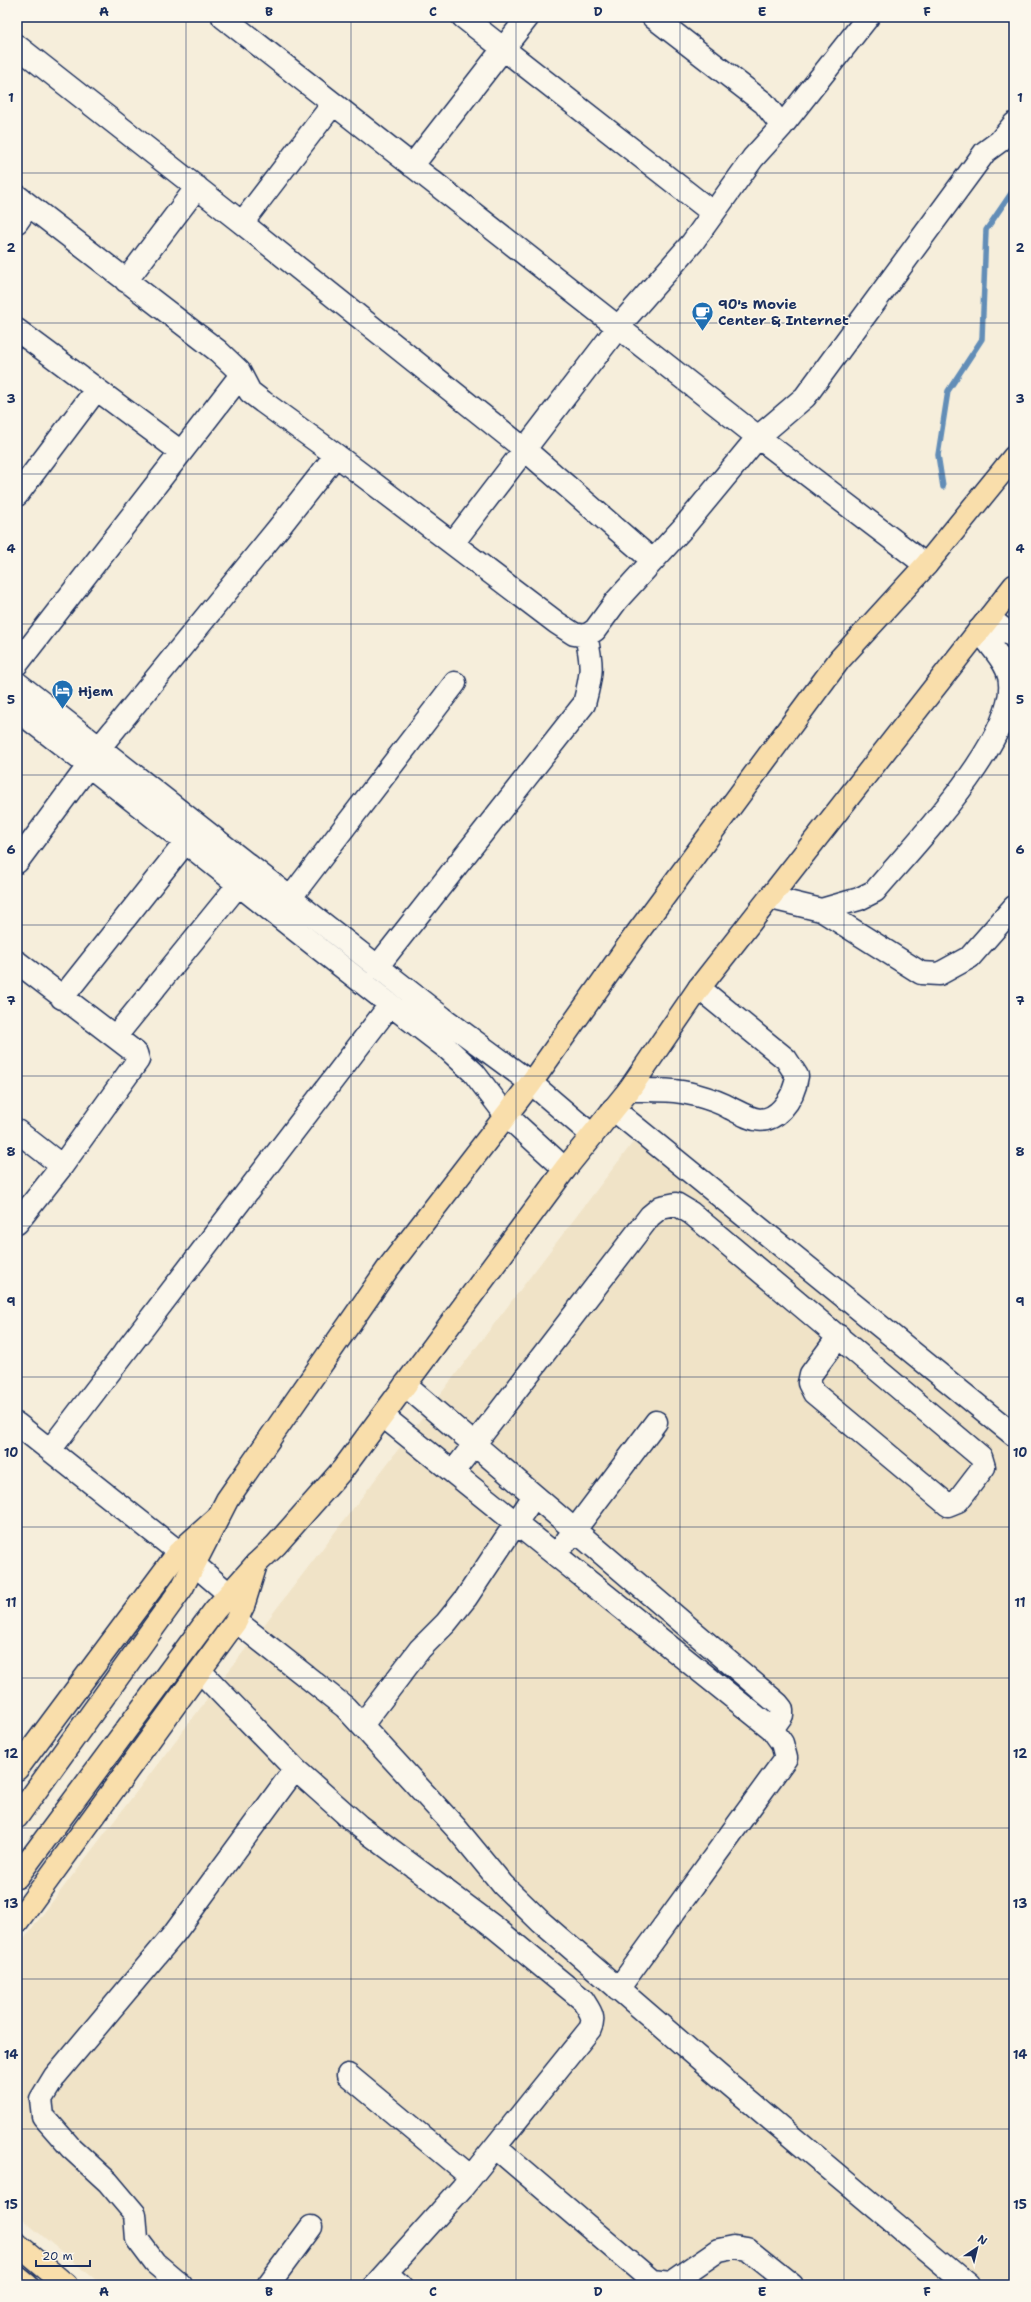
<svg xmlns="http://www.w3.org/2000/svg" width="1031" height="2302" font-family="'Shantell Sans',sans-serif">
<rect width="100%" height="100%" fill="#f6eedb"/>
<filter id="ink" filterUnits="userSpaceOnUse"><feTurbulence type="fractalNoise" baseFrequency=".025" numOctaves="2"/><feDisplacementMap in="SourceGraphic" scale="8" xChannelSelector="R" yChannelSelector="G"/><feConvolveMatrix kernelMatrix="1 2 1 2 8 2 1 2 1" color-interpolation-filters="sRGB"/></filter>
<g filter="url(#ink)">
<!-- built -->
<path fill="#f0e3c7" d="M634,1141L1014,1441V2285H102L17,2215V1948Z"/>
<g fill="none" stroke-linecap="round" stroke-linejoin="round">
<!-- stream -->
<path stroke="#628db7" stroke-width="5.5" d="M943,487L938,455L948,391L982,339L986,230L1014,189"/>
<defs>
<path id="minor" d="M223,17L758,437L926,565
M463,17L713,213
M653,17L764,103L782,126
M17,46L242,223L523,448L652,560
M412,166L528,17
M17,196L218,351L239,371L250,392L263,402L336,455L557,623L574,634L586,636L595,630L617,600L682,529L758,437L805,397L985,152L1000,141L1014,124
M17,222L28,206
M242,223L333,104
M126,281L197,187
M17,330L181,452
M17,495L96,390
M453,543L619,326L692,243L753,158L782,126L868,17
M989,618L1014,637
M17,664L241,375
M17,683L443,1018L531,1083L592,1135
M17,710C162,821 302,938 448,1049L474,1073L506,1115L565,1169
M100,747L281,525L336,455
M17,862L89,765
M291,897L455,683
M771,898L821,910L859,899L875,891C909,850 1031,726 1007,670C1001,656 988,643 979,630
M821,910L921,973L939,974L970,957L1014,907
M17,962L136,1053L138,1060L62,1166L17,1223
M377,967L584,704C592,674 593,666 586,636
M62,998L185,843
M115,1037L239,884
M629,1090C652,1090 674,1089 696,1095C707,1098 720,1102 730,1108C750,1118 764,1128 782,1109C791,1099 795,1090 797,1076L786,1059L699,988
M613,1109L1014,1435
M17,1131L62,1166
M405,1385L778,1704L782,1709V1715L772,1729
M383,1416L772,1729L782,1743L786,1758L618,1989
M17,1424L195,1565L243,1606
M50,1450L390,1005
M453,1472L650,1216L661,1207L676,1204L691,1213L981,1457L984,1467L958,1501L948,1505L814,1393L809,1383L811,1374L839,1336
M565,1543L656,1422
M236,1621L345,1707L456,1828L503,1885L541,1922L723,2079L968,2285
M200,1671L295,1769L359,1826L493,1926L583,2000C589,2010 596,2017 590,2029L462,2188L375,2285
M362,1725L420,1649L446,1623L466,1598L534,1496
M348,2075L471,2177
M495,2147L652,2281L671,2283L719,2250L734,2247L747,2249L792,2285
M386,2273L400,2285
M181,2285L155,2263L137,2239L135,2214L108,2182L71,2148L43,2116L41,2099L55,2076L174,1934L295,1769
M268,2285L311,2227"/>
<path id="major" d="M17,1817L182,1588L227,1500L389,1267L531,1083L632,940L840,659L926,565L1014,457
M17,1877L215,1610L256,1564L276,1545L343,1469L565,1169L629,1090L699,988L1014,586"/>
<path id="highway" d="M17,1769L178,1553L216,1519
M17,1922L236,1621L243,1606L256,1564
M17,2244L66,2285
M17,2277L27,2285"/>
</defs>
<!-- minor casing -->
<use href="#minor" stroke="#1b2f5e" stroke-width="25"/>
<!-- major casing -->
<use href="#major" stroke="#1b2f5e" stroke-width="25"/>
<!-- highway casing -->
<use href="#highway" stroke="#1b2f5e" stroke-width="25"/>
<!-- minor -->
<use href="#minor" stroke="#fbf7ec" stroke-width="22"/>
<!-- major -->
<use href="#major" stroke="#f9deab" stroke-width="22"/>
<!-- highway -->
<use href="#highway" stroke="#f9deab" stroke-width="22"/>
</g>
</g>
<!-- grid -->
<path fill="none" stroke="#1b2f5e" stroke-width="1" stroke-opacity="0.55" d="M186,17V2285M351,17V2285M516,17V2285M680,17V2285M844,17V2285M17,173H1014M17,323H1014M17,474H1014M17,624H1014M17,775H1014M17,925H1014M17,1076H1014M17,1226H1014M17,1377H1014M17,1527H1014M17,1678H1014M17,1828H1014M17,1979H1014M17,2129H1014"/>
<!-- icons -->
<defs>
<symbol id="cafe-pin" viewBox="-11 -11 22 30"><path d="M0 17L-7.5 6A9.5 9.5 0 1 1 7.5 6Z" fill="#1f6fb2" stroke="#fbf7ec"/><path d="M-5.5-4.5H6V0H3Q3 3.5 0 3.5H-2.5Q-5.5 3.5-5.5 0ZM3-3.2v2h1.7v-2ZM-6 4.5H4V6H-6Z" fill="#fff"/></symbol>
<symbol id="hotel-pin" viewBox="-11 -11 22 30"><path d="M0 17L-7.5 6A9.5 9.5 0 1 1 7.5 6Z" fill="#1f6fb2" stroke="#fbf7ec"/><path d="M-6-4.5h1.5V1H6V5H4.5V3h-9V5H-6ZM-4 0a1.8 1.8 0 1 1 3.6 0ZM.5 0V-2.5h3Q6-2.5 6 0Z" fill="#fff"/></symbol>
</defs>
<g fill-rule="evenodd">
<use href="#cafe-pin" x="690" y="300" width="25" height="34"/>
<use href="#hotel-pin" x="50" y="678" width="25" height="34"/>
</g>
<g text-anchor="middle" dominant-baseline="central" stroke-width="3" stroke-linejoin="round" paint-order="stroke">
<!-- poi labels -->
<g font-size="14" font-weight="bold" fill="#1b2f5e" stroke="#fbf7ec" text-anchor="start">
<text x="718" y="304">90's Movie<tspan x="718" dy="16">Center &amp; Internet</tspan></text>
<text x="78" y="691">Hjem</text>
</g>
</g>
<!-- margin -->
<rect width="1031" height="2302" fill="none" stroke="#fbf7ec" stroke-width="44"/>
<!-- north arrow -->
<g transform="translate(977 2248) rotate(35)" stroke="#fbf7ec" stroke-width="3" paint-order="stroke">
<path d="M0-3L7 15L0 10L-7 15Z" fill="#1b2f5e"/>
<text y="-6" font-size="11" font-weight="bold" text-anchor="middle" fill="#1b2f5e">N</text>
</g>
<!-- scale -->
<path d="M36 2260v6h54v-6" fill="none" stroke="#1b2f5e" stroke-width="2"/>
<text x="42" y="2260" font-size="12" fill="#1b2f5e" stroke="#fbf7ec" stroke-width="3" paint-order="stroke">20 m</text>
<rect x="22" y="22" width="987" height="2258" fill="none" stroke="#1b2f5e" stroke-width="1.5"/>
<g font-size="13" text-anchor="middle" font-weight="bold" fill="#1b2f5e">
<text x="104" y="16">A</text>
<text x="269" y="16">B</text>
<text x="433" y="16">C</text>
<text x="598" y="16">D</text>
<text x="762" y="16">E</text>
<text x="927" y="16">F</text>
<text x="11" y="102">1</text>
<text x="1020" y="102">1</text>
<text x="11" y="252">2</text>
<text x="1020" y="252">2</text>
<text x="11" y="403">3</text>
<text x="1020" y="403">3</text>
<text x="11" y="553">4</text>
<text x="1020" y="553">4</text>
<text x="11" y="704">5</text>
<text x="1020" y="704">5</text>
<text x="11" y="854">6</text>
<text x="1020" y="854">6</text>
<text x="11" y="1005">7</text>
<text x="1020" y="1005">7</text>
<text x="11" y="1156">8</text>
<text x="1020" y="1156">8</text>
<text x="11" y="1306">9</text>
<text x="1020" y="1306">9</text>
<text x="11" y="1457">10</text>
<text x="1020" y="1457">10</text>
<text x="11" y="1607">11</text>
<text x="1020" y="1607">11</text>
<text x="11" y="1758">12</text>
<text x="1020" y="1758">12</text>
<text x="11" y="1908">13</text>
<text x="1020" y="1908">13</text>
<text x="11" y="2059">14</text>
<text x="1020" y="2059">14</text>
<text x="11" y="2209">15</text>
<text x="1020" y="2209">15</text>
<text x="104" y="2296">A</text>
<text x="269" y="2296">B</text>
<text x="433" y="2296">C</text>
<text x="598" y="2296">D</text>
<text x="762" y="2296">E</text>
<text x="927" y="2296">F</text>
</g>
</svg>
